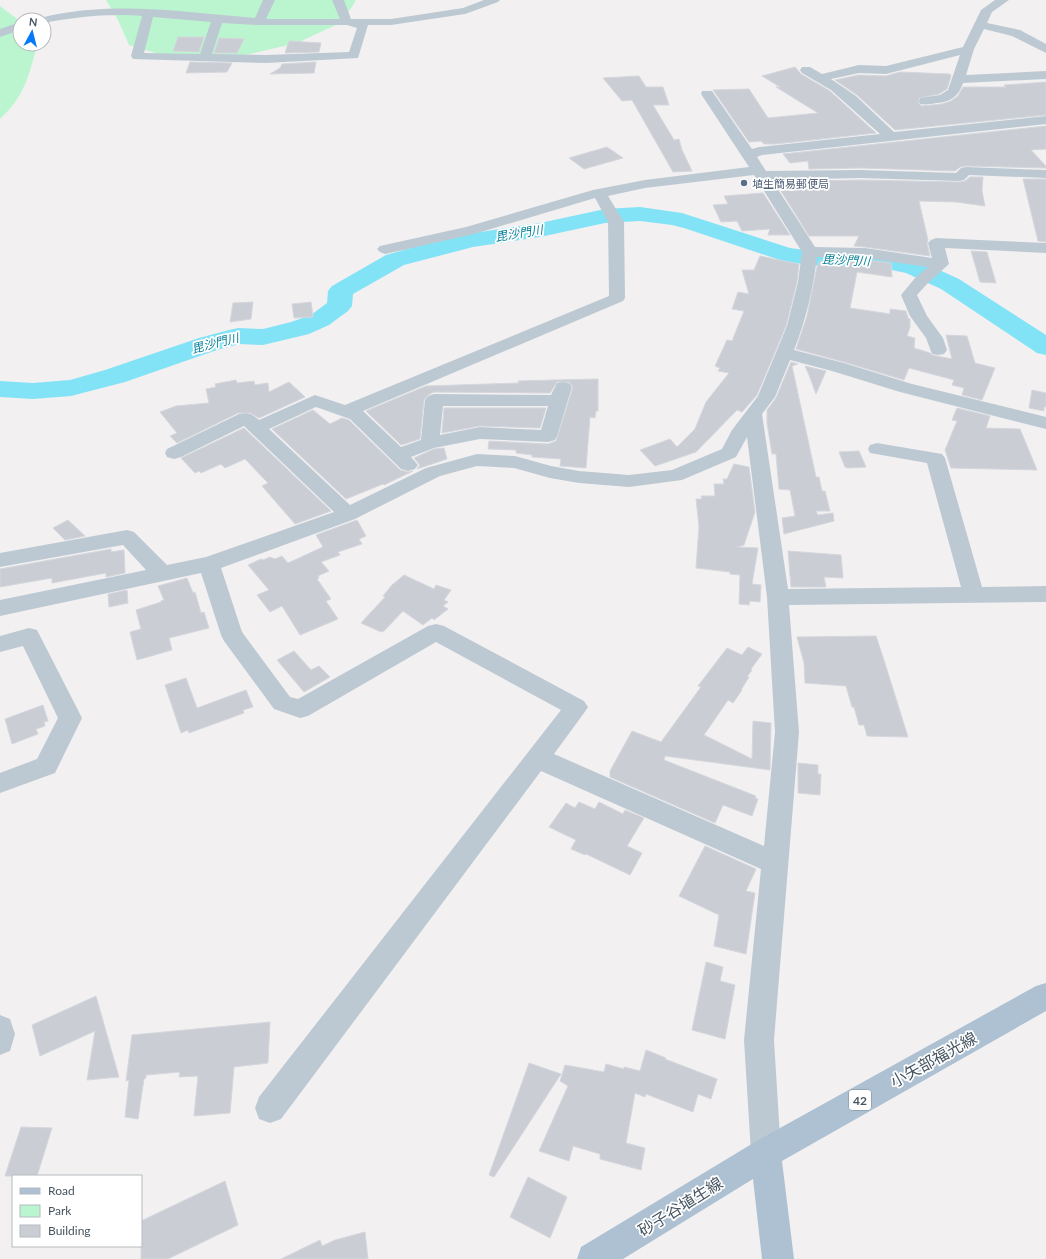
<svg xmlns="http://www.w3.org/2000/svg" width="1046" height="1259" font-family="Lato,'Noto Sans JP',sans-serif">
<rect width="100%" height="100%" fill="#f3f0f1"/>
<!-- green -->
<path fill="#bbf5cf" d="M106,0H356L352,7L338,24L297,43L250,54L207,61L169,57L129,45L118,20Z
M0,6L20,21V44H37C30,74 24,97 0,119Z"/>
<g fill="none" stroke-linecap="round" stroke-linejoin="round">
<!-- river -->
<path fill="#83e3f6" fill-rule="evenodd" d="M640,207L682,213L790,248L827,253L887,255L922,262L959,279L1046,335V355L1037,353L941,289L906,273L887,269L863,267H827L786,262L684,228L672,225L640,221L605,223L540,237L473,247L404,265L353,294L352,306L348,311L329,325L309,334L263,345L239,344L217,350L125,382L71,396L33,399L0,397V381L33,383L70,380L105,370L199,338L229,330L238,328L263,329L291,322L311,315L327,303L328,291L332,286L386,255L425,244L473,233L540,223L605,209Z"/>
</g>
<!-- building -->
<path fill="#caced4" stroke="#d4d7dd" d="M178,37H204L199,52L173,51Z
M219,38L244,39L237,53H214Z
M289,41L321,43L319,52L285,53Z
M190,62L232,63L227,72L186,73Z
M316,62L314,73L270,74L280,68L282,64Z
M795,67L801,74L830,91L876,133L775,144H764L761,141L749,142L713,90L749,89L768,118L818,113L776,87H780L762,76Z
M900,72L950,74L951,76L947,89L939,94L919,98V104L922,106L942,104L951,101L958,96L963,87H1006L1004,85L1046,82V115L895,130L857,95L835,80L859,75L886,76Z
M639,76L646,87H663L669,105H653L674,140L679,139L682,150L692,171L673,172L632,100L622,101L603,78Z
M1046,126V149L1031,150L1046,166V168L966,166L960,167L955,171L860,168L809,169L808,161L790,163L783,154Z
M607,147L623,158L584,169L569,158Z
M970,177H983L982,191L985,206L956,202L919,201L928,240L927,243L930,256L865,247L854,246L859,236H809L781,191L810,189V181L860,180L959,182L965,181Z
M1023,179H1046V242L1038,241Z
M763,193L790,235H768L770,229L742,231L737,221L721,222L713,205L728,204L724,196Z
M971,251L987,252L996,283L980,282Z
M760,256L799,264L797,282L786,326L757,395L742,412L737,410L696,452L655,466L640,450L670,439L677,447L695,429L706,402L729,373L718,371L720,368L715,366L727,340L732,341L744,311L732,309L738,292L749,294L742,270H754Z
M848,259L865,260L891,263L892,277L857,272L850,308L890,314V309L906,311L908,318L910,319V327L907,336L915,338L914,348L930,353L932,355L952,359L946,335L967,336L975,363L995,368L982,400L962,395L964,388L952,385L954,380L909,368L904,380L844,362L796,349L807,316L817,267L820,261L845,266Z
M253,302L251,319L230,322L233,303Z
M311,302L313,317L294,318L292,304Z
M791,362L798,364L792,366L816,477H819L822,491H825L830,511H816L818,515L833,513L834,521L784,534L782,518L795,516L790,490L779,489L776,454H772L767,423V410L776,398Z
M805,366L826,371L816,394L809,375Z
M598,379V411H596L595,418L590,417L586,468L560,466L561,459L532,457V455L516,453V450L488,449L489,441L548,444L556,441L573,387L569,382H557L550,393L434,392L428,395L424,400L420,439L401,445L366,411L426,386L519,383L518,381L554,380Z
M236,380L237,383L254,381L255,385L268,383L269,392L289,382L305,397L259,418L250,413H238L177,443L170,436L177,433L160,412L176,406L209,403L206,389L216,387L215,384Z
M1032,390L1046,393V407H1044V411L1029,408Z
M444,408H546L540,428L480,426L442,433Z
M957,408L990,416L986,428L1020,429L1037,470L951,468L945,450L957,421L952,420Z
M313,410L330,424L342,418L349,420L400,470L408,472L413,471L384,485L383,484L346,499L272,429Z
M244,428L331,511L295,524L262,486L268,483L245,459L225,468L221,464L201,473L199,471L195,473L181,458Z
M444,448L447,459L417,469L420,465L414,458L434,449Z
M859,451L866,467L848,468L845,467L839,452Z
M734,464L749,467L755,512L744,545L737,547L758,548L752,584L761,585L760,602L750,601L749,605L739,604L740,575L730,574V572L696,568L699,527L696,499H702L701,496H715L714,484H724L723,479H727Z
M68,520L85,536L65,540L53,528Z
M357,520L366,536L359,539L362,544L338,552L340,555L321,562L329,571L318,576L319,578L317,579L331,599L326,601L338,619L300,635L282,606L270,612L257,595L269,590L248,565L261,559L263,560L270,557L275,559L282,556L288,563L323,547L316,535Z
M111,549V552L124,550L125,573L106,577V573L52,583V578L0,587V569Z
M788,551L841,555L843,578L824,577L826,587H791Z
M404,575L434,589L436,585L451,590L444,600L448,602L443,606L448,609L434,620L432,618L423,625L403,611L384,631L381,632L361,623L385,597L383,596L392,585Z
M187,578L193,593L195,592L201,613L204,612L209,628L169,638L172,650L137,660L130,632L141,629L136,610L161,602V601L164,600L158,586Z
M127,590L128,603L109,607L108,594Z
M876,636L883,657L908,737L867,736L864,725H859L854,707H852L846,686L805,683L804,663L797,637Z
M748,647L762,654L751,669L752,670L747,677H749L741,690H742L733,703L728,700L704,735L752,759L753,721L771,723L770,770L665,756L664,760L756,796L755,798L758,799L752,816L723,805L715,823L610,777V771L632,731L661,742L701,687L698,686L727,648L742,655Z
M294,651L311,670L319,666L330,677L304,692L277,660Z
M186,678L197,708L246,690L253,707L243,710L244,713L189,733L188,730L181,733L165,685Z
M43,705L48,721L44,722L45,726L36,729L38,734L12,744L5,719Z
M798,763L818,765V774H821L820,795L798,793Z
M579,802L595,809L599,802L623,814L625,810L644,818L627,846L642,853L630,875L586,854L585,855L571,849L576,840L549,827L566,803L575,808Z
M705,846L756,869L746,891L755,893L746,954L714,946L719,915L679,896Z
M706,962L723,967L720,981L735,985L725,1039L692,1030Z
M96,996L119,1077L87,1080L95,1031L40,1056L32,1025Z
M270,1022L268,1063L234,1067L230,1113L194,1116L198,1076L179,1077L180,1072L146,1075V1078L144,1079L138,1119L125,1117L129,1080L126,1081L132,1035Z
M646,1050L666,1058L665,1059L717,1079L711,1099L698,1094L693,1112L646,1094L645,1097L635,1093L626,1143L645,1148L641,1170L600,1159V1154L573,1146L569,1161L539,1151L568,1086L560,1081L565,1065L604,1072L606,1064L624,1069V1067L640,1071Z
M529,1063L561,1074L494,1177L489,1175Z
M21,1127L52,1128L37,1176H5Z
M528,1177L567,1197L550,1238L510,1217Z
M225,1181L238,1225L168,1259H141V1221Z
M365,1232L368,1259H281L320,1240L322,1246L335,1240Z"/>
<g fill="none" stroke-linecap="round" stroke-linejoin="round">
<!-- minor -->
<path fill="#bdc9d2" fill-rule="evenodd" d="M263,0H275L266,19H340L332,0H344L351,19H391L463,8L484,0H500L498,2L465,14L391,25H368L358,58L266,63L133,59L131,56L142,16C112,13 74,17 44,23V20H38L40,18C110,0 184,12 255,18ZM153,17L211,22L200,54L144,53ZM222,23L258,25H347L357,28L349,52L266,55L212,54Z
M995,0H1009L992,12L987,23L1020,30L1046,44V53L1012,36L984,29L974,49L966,75L1046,71V79L963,83C959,96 951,102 937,103C931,104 926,105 920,104L919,101L920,98L940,95L948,90L960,55L886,74L859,73L831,79L856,96L894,132L1046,116V124L762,155L757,157L766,171L860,170L956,173L961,168L966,167L1046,170V178L969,175L964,180L959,181L860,178L772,180L815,247L865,248L932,258L928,243L931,240L936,238L1046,243V253L945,248L949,264L927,284L917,295L927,316L943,338L947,350L944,354L938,355L932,354L926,338L910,316L901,295L915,278L928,267L865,258L817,257C813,289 806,320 794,350L844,363L912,384L1046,417V429L900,392L832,371L790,360L775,397L762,414L788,589L961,587L927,463L870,453L868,449L870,445L877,443L942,454L945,458L982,587L1046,586V602L789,605L799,732L774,1040L781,1153L777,1164L766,1168L755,1164L751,1153L744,1040L761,869L541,771L281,1119L270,1123L259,1119L255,1108L259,1097L561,710L436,642L308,716L300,718L274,709L224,641L221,635L201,573L0,616V600L146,570L123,545L0,567V553L127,530L134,532L167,565L206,557L334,512L244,426L181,457L174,459L167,457L165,453L167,449L239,414C249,412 252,414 259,420L315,395L345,405L609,296L608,222L595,198L474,234L385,254L380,252L377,249L380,246L466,227L593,190L645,180L749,167L701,94L702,91H712L752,149L759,147L880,134L831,90L802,73L800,70L802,67H810L822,74L859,65L886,66L963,47L981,10ZM754,175L802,252L798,282L787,326L758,396L732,430L722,449L672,470L629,475L579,471L551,466L515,456L477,454L426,468L350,505L269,429L316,407L350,419L401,469L408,471L415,469L418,465L411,457L434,448L480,439L548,442L555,440L557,436L572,387L569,383L563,382L557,383L551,395L434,394L428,396L425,400L421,440L401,447L363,411L623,301L625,298L624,222L608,196L645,188ZM443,406H548L541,430L480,427L440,435ZM747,437L767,597L775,732L764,846L554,754L584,713L588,707L584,701L444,626L436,624L428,626L298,699L290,697L242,632L221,568L355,519L440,476L477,466L514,468L550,478L579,483L629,487L682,480L736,457Z
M20,22V30L0,37V29Z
M29,628L37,630L82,718L55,773L0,793V773L37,759L58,718L23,646L0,652V636Z
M0,1015L10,1019L15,1034L10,1051L0,1055Z"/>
<!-- major -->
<path fill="#adc1d2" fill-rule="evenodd" d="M1046,983V1011L782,1161L794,1259H762L753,1179L623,1259H577L581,1247L755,1142L1036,986Z"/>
</g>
<!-- markers -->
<circle fill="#5c6f8a" stroke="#fff" stroke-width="1.5" cx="744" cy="183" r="4"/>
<g text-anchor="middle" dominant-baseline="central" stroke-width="3.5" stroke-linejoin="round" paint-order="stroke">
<!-- far-service labels -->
<g font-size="11" fill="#4e5e75" stroke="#fff" text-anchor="start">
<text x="752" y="183">埴生簡易郵便局</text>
</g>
<!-- far-water labels -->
<g font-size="12" font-style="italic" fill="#037f98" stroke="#fff">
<text transform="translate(519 233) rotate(-9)">毘沙門川</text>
<text transform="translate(846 260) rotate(3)">毘沙門川</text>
<text transform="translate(215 343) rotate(-14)">毘沙門川</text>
</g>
<!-- shield labels -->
<rect fill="#fff" stroke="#7e8890" stroke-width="1" x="849" y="1090" width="22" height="20" rx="3"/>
<g font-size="12" font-weight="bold" fill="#465561">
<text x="860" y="1100">42</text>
</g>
<!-- near-street labels -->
<g font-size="16" fill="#465561" stroke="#fff">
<text transform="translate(933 1059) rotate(-29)">小矢部福光線</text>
<text transform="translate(680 1206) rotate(-32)">砂子谷埴生線</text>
</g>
</g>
<!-- legend -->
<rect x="12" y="1175" width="130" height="72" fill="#ffffff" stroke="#b5bbc0"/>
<rect x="20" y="1188" width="20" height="6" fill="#adc1d2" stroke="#b5bbc0"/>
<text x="48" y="1195" font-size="12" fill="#465561">Road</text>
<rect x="20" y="1205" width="20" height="12" fill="#bbf5cf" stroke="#b5bbc0"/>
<text x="48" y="1215" font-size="12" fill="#465561">Park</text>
<rect x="20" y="1225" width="20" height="12" fill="#caced4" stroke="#b5bbc0"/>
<text x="48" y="1235" font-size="12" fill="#465561">Building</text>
<!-- north arrow -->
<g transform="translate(32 32) rotate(7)"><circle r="19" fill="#ffffff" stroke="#b5bbc0"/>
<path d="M0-3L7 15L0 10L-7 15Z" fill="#0479f9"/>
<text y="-6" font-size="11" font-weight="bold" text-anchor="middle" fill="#465561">N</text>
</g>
</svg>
